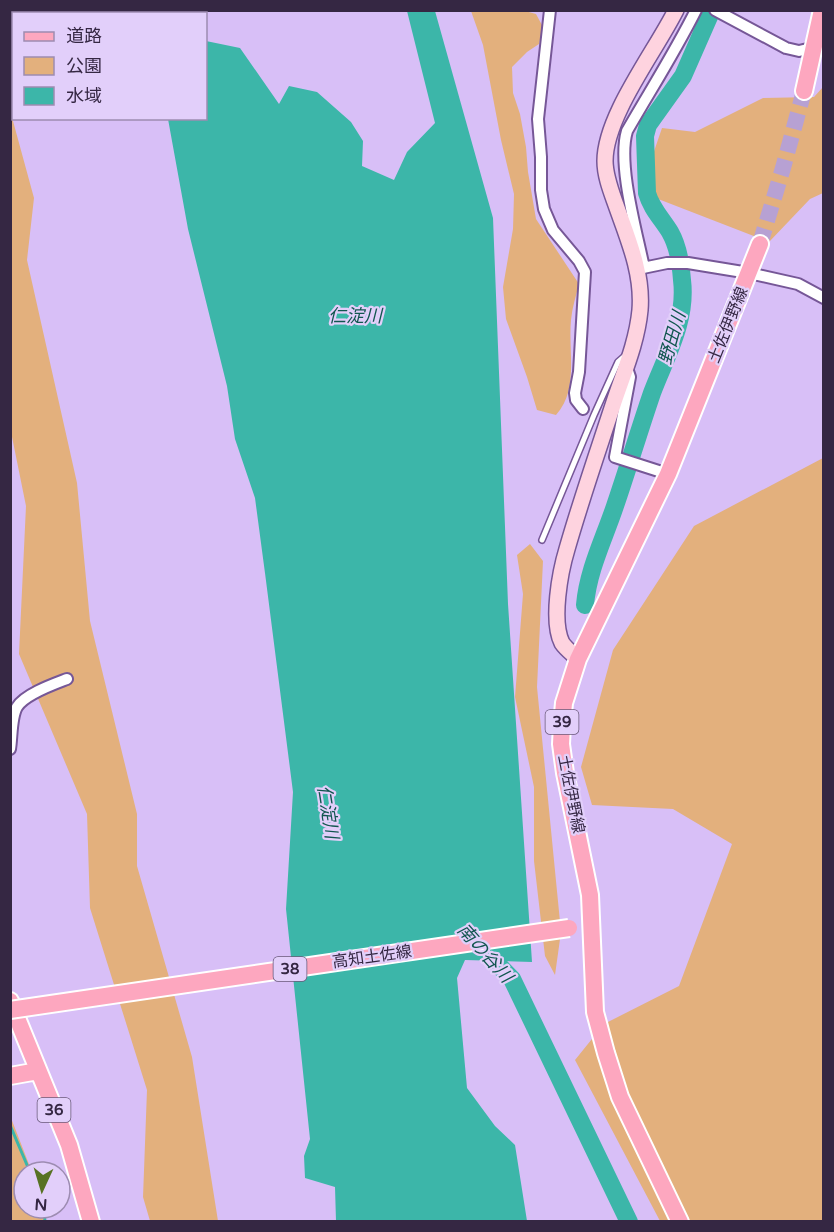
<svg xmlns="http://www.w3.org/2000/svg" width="834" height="1232" font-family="'Varela Round','Noto Sans JP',sans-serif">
<rect width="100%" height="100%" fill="#d8bff7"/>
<!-- green -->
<path fill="#e3b07d" d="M471,11H525L536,14L543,27L539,44L527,52L512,67L513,93L520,114L526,147L528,172L536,219L579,284C576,296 572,308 571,320C568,352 579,390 556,415L537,410L527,377L506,319L503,287L513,229L514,194L501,140L483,45Z
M823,87V193L810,199L769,242L653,197L649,166L662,128L695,132L763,98L814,97Z
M10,110L34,198L27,260L77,483L90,621L137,814V866L192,1057L218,1221H150L143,1197L147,1090L90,908L87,814L19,654L26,506L10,427Z
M823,458V1221H660L575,1060L604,1024L679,986L732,844L673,809L592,805L581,767L613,650L694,526Z
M530,544L543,561L537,687L561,932L555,975L545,956L534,861V787L515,697L523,594L517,555Z
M11,1118L32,1172H24V1208H43L46,1221H11Z"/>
<!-- water -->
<path fill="#3cb6a9" d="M407,11H435L493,218L508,604L532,962L465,960L457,978L467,1088L495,1126L515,1145L527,1221H336L335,1187L305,1178L304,1156L310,1139L286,909L293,792L265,573L255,498L235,439L227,386L188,229L168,119L206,118V41L240,48L279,104L289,86L317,92L351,122L363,141L362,166L394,180L407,152L435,123Z"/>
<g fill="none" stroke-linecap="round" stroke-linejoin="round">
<!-- stream -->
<path stroke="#3cb6a9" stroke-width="3" d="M10,1125L30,1172
M44,1208L45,1222"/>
<!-- river -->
<path stroke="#3cb6a9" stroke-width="18" d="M585,605C588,570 604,539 615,506C628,468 639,431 652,393C666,356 687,321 682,280C681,265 678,246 670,232C662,219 651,208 647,193L645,136L648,125L683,76L712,10
M479,945L512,979L629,1222"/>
<!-- primary-tunnel -->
<path stroke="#b7a1d3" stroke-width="16" stroke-dasharray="16 8" stroke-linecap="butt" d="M760,244L783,168L804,91"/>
<defs>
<path id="lane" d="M542,540L594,415L618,362L626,355"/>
<path id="street" d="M550,10L538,119L541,157V190L544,209L553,230L579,261L585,272L579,372L575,393L576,400L583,409
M715,10L786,48L799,51L824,45
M644,268C637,233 617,164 627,131C650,91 675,52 696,10
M638,269L667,263H688L749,273L798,284L824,298
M627,368L630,377L615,457L668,474
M10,749C12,737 11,717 17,707C25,694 54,684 67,679"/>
<path id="secondary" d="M578,659C573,654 566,649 562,643C551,621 560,572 567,549C581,500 598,451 614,402C624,372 637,342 640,310C643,273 628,239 616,205C611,191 605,176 605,161C605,116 655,52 676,10"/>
<path id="primary" d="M804,91L822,10
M10,1001L69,1145L91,1222
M10,1076L38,1071
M680,1222L620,1097L606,1053L595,1012L590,895L565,773L561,744L562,725L564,703L578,659L668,474L760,244"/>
</defs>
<!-- lane casing -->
<use href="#lane" stroke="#765797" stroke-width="8"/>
<!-- street casing -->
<use href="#street" stroke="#765797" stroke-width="14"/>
<!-- secondary casing -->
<use href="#secondary" stroke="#765797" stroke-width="18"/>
<!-- primary casing -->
<use href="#primary" stroke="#fff" stroke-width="20"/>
<!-- lane -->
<use href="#lane" stroke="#fff" stroke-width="5"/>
<!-- street -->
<use href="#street" stroke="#fff" stroke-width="10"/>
<!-- secondary -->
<use href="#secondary" stroke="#fed3df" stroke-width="15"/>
<!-- primary -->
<use href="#primary" stroke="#fda7bf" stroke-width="16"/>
<defs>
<path id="primary-bridge" d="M10,1010L569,928"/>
</defs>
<!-- primary-bridge casing -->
<use href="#primary-bridge" stroke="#fff" stroke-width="20" stroke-linecap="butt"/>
<!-- primary-bridge -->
<use href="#primary-bridge" stroke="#fda7bf" stroke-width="16"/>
</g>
<g text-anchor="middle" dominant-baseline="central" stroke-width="4.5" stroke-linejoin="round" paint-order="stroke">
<!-- shield labels -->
<g fill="#e2cffa" stroke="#69597a" stroke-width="1.5">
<rect x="545.5" y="710" width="33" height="24" rx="4.5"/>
<rect x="273.5" y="957" width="33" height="24" rx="4.5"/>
<rect x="37.5" y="1098" width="33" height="24" rx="4.5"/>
</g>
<g font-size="15" font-weight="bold" fill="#352743">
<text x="562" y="722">39</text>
<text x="290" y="969">38</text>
<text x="54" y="1110">36</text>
</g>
<!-- street labels -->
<g font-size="16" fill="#352743" stroke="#e2cffa">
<text transform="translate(728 325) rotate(-68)">土佐伊野線</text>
<text transform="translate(571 794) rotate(79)">土佐伊野線</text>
<text transform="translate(372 957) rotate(-8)">高知土佐線</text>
</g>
<!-- water labels -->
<g font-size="18" font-style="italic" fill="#11564f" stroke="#e2cffa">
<text x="355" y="316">仁淀川</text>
<text transform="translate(672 338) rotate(-74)">野田川</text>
<text transform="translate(328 812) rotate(81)">仁淀川</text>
<text transform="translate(485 953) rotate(48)">南の谷川</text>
</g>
</g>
<!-- border -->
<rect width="834" height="1232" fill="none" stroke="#352743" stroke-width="24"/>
<!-- legend -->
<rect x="12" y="12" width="195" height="108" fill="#e2cffa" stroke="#9d8cb1" stroke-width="1.5"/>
<rect x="24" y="32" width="30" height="9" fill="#fda7bf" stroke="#9d8cb1" stroke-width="1.5"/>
<text x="66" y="42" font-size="18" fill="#352743">道路</text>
<rect x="24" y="57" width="30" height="18" fill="#e3b07d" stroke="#9d8cb1" stroke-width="1.5"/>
<text x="66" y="72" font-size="18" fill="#352743">公園</text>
<rect x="24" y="87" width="30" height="18" fill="#3cb6a9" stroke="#9d8cb1" stroke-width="1.5"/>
<text x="66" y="102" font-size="18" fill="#352743">水域</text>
<!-- north arrow -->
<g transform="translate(42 1190) rotate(184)"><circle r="28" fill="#e2cffa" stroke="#9d8cb1" stroke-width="1.5"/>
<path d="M0-4.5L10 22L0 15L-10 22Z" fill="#587224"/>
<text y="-9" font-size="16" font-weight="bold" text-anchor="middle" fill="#352743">N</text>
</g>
</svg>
